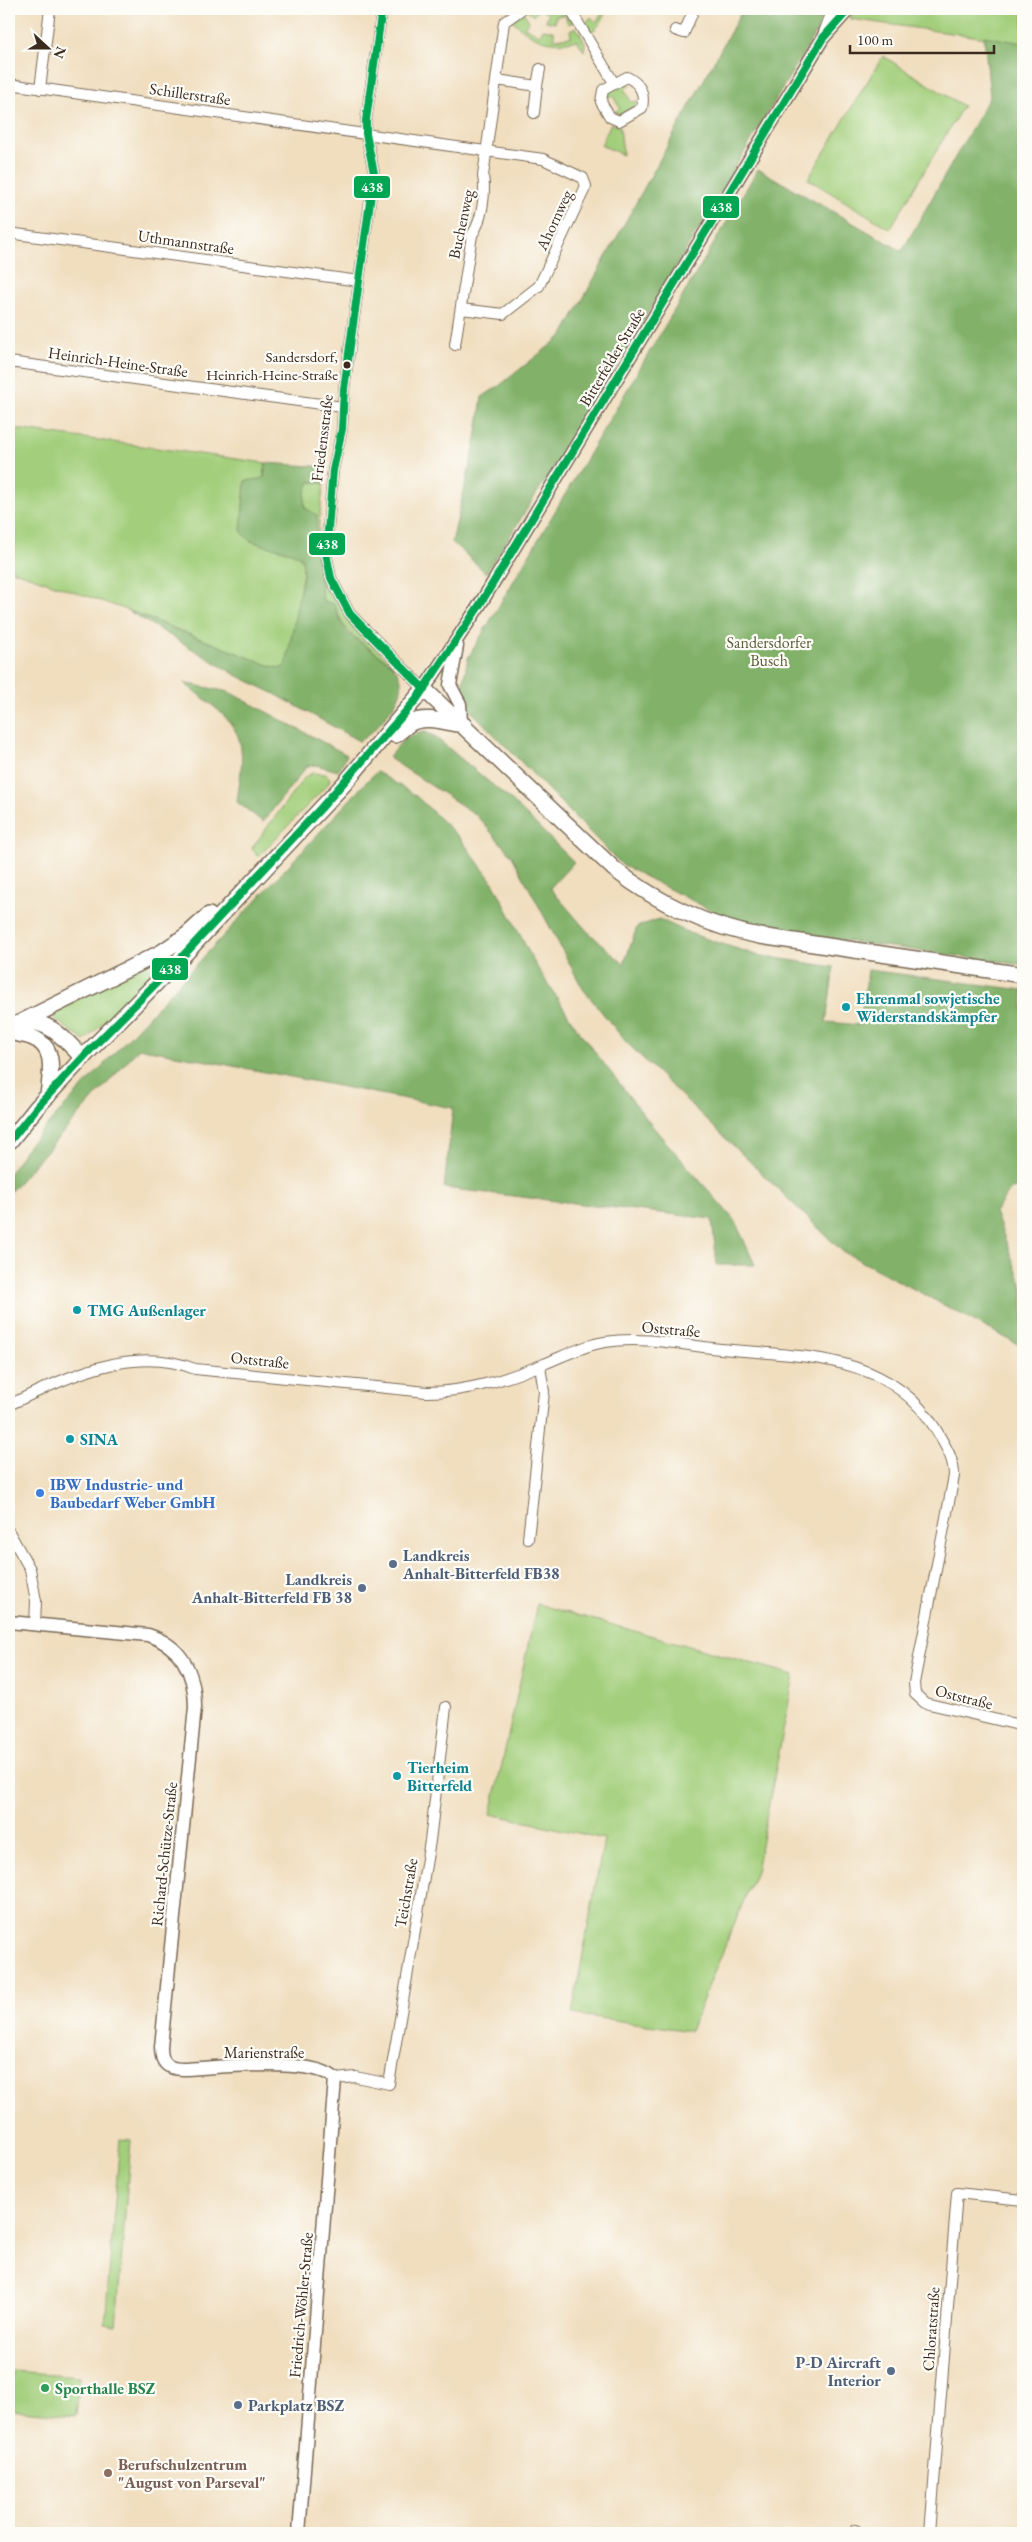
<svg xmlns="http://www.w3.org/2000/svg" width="1032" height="2542" font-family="'EB Garamond',serif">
<rect width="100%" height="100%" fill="#fdfcf7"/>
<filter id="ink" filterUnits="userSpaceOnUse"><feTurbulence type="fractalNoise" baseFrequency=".02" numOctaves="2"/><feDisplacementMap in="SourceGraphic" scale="10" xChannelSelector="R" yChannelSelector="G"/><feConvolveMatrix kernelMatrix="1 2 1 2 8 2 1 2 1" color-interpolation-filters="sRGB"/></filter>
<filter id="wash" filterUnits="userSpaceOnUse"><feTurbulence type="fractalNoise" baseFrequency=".0096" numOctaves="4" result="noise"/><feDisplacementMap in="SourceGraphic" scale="20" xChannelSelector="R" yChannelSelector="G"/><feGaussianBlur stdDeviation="1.12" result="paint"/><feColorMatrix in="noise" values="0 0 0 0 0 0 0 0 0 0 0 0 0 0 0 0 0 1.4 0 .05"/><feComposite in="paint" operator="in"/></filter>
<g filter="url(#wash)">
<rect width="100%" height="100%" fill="#f0debf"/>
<!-- green -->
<path fill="#a3cf7b" stroke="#6f7c4c" d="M532,9C544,9 555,14 566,10L573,22L568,24L565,15L556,16L555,23L546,21L548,14L540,9L533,16L528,11Z
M605,9H607L600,24L589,35L584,26L591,17L596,22Z
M856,9H1023V43L850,19Z
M524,13L529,21L524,27L540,35L543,29L554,31V39L571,37L570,30L576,27L585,43L584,51L577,40C550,47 531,39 512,20Z
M883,56L963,106L890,229L808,179Z
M626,82L630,85L624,88L631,102L638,101L637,105L619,115L615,112L620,108L612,95L607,98L606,93Z
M611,123L620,127L623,155L601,145Z
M9,428L266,463L250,541C267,545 298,546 304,565L294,628L286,664L282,668L273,667L127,610L9,569Z
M310,482L324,483C322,501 318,520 319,538C319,598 356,627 395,667L356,638L343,625L334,604L323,602L318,569L316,533L304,505L305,491Z
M312,773L326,774L330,778L329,783L258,857L252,848L304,778Z
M184,948L84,1041L46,1012L162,955Z
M537,1604L794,1675L756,1871L690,2031L572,2014L604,1839L491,1814Z
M120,2139L131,2140L116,2326L105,2324Z
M12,2371L80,2376L76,2416L9,2410Z"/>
<!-- forest -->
<path fill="#82b26b" stroke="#5e6e44" d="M743,9L829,10L594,404L486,573L452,542L476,439L482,397L499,386L563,335Z
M984,36L1023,43V965L744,927L622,865L475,715L460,697L468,658L758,169L902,251L990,96Z
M266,463L326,467L324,483L310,482C305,491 304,498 305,508L317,515L316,549L323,601L334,604C337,611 339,620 343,626C364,656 428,664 389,712C380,723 372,734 359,741L275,694L236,675L127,610L273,667L282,668L286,664L303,575L302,558C285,545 248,549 241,530L245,481L264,478Z
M184,683L229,692L347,755L338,771L316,765L307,766L263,822L237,802C239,783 245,758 239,739C232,716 202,698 184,683Z
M425,732L434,736L513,802L574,862L550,888L587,931L624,964L637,927L659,919L689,933L756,955L834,967L826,1022L860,1025L868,970L1023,990V1187L1011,1189L995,1212L1023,1288V1347L842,1251L626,1042L583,989L512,856L475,814L389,758C398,743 408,734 425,732Z
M377,772L415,795L460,838L494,884L535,964L578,1030L653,1127L735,1221L755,1265H717L712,1219L444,1188L453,1108L139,1048L9,1193V1174L27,1147L370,778Z"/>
</g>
<g filter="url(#ink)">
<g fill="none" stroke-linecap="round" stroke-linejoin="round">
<defs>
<path id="minor" d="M382,9L366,120V134L374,173L344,389L342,429L333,470L326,553L331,578L350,614L424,689
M570,9L614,83
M675,30L684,33L694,9
M627,77C641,84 645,94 642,108L619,121L610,117L601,102L603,90Z
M497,80L537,86L540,69
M9,84L543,159L583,178L586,186L539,286L503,314L461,309
M40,89L50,9
M534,113L537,86
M9,233L359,281
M455,345L472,235C482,221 486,193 483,176L504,22L522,9
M9,362L343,407
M9,1405C65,1378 131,1344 195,1369L427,1392C469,1392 506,1379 544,1364C564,1356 584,1345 605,1342C643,1336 683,1345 721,1349C800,1357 888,1352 935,1428C944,1444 954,1457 954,1476L914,1683L915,1694L925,1703L1023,1726
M9,1532L30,1569L36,1601L35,1625
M528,1539L544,1392L540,1366
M335,2079L356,2077L389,2084L430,1841L446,1707
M855,2530L860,2533
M930,2533L957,2193L1023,2200"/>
<path id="tertiary" d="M823,38L849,9
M457,646L450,685L460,704L461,722
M424,689L479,606L823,38L834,9
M9,1622L148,1635C182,1646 195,1673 195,1707L161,2047C161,2063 167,2069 183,2069C214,2068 316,2056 335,2079L299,2533"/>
<path id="primary" d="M395,735C401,732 405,726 411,723C426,715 447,723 464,725
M21,1023C49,1018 65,1040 83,1058
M9,1028L162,952L187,935L209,915
M9,1031C16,1035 24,1034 31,1037C58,1047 50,1074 48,1096
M9,1142L38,1106L90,1050L180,959L344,784L424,689L614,869C658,903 705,926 760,936L1023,975"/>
</defs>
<!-- minor casing -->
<use href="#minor" stroke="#7a6956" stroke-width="12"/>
<!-- tertiary casing -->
<use href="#tertiary" stroke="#7a6956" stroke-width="15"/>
<!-- primary casing -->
<use href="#primary" stroke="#7a6956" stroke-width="18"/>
<!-- minor -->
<use href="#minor" stroke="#fff" stroke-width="10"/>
<!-- tertiary -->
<use href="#tertiary" stroke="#fff" stroke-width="12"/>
<!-- primary -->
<use href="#primary" stroke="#fff" stroke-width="15"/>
<defs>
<path id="bus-1" d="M382,9L366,120V134L374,173L344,389L342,429L333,470L326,553L331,578L350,614L424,689
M9,1142L38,1106L90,1050L180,959L321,808L416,700L479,606L823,38L849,9"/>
</defs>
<!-- bus-1 casing -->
<use href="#bus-1" stroke="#fdfcf7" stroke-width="11"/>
<!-- bus-1 -->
<use href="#bus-1" stroke="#00a651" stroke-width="8"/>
</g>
</g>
<!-- markers -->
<circle fill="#3b2a1e" stroke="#fdfcf7" stroke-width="2" cx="347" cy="365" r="4.5"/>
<g fill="#0f9aa8" stroke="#fdfcf7" stroke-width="2">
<circle cx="846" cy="1007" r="5"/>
<circle cx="77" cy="1310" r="5"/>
<circle cx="70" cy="1439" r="5"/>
<circle cx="397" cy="1776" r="5"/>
</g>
<circle fill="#3f7fe0" stroke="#fdfcf7" stroke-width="2" cx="40" cy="1493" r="5"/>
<g fill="#5c6f8a" stroke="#fdfcf7" stroke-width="2">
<circle cx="393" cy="1564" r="5"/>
<circle cx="362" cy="1588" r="5"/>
<circle cx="891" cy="2371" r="5"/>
<circle cx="238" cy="2405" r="5"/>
</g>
<circle fill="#2e9e5b" stroke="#fdfcf7" stroke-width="2" cx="45" cy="2388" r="5"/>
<circle fill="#8d6e63" stroke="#fdfcf7" stroke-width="2" cx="108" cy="2473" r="5"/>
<g text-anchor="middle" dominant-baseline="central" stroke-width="4.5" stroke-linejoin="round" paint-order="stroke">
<!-- bus labels -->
<g font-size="15" fill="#3b2a1e" stroke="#fdfcf7" text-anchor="end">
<text x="338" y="356">Sandersdorf,<tspan x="338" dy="18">Heinrich-Heine-Straße</tspan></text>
</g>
<!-- street labels -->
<g font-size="16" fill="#3b2a1e" stroke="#fdfcf7">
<text transform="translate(190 94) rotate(8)">Schillerstraße</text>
<text transform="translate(554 220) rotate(-65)">Ahornweg</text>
<text transform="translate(461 224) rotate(-78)">Buchenweg</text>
<text transform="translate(186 242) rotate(8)">Uthmannstraße</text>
<text transform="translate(612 357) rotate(-59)">Bitterfelder Straße</text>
<text transform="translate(118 362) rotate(8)">Heinrich-Heine-Straße</text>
<text transform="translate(322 438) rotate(-83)">Friedensstraße</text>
<text transform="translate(671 1329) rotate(5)">Oststraße</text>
<text transform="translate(260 1360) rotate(6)">Oststraße</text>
<text transform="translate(964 1697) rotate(14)">Oststraße</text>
<text transform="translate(164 1854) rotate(-84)">Richard-Schütze-Straße</text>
<text transform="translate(406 1893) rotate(-80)">Teichstraße</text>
<text x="264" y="2052">Marienstraße</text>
<text transform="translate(301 2305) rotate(-85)">Friedrich-Wöhler-Straße</text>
<text transform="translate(931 2329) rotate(-86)">Chloratstraße</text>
</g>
<!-- park labels -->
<g font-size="16" fill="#5a5c3a" stroke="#fdfcf7">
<text x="769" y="642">Sandersdorfer<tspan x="769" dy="18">Busch</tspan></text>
</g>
<!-- culture labels -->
<g font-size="16" font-weight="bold" fill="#0d838f" stroke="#fdfcf7" text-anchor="start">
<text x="856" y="998">Ehrenmal sowjetische<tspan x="856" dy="18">Widerstandskämpfer</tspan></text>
<text x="87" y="1310">TMG Außenlager</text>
<text x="80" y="1439">SINA</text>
<text x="407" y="1767">Tierheim<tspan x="407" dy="18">Bitterfeld</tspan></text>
</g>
<!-- shop labels -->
<g font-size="16" font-weight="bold" fill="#366cbe" stroke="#fdfcf7" text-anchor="start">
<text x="50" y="1484">IBW Industrie- und<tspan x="50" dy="18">Baubedarf Weber GmbH</tspan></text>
</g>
<!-- service labels -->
<g font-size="16" font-weight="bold" fill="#4e5e75" stroke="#fdfcf7" text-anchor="start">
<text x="403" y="1555">Landkreis<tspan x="403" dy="18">Anhalt-Bitterfeld FB38</tspan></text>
<text x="352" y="1579" text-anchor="end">Landkreis<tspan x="352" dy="18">Anhalt-Bitterfeld FB 38</tspan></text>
<text x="881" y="2362" text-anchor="end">P-D Aircraft<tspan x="881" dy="18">Interior</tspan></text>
<text x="248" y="2405">Parkplatz BSZ</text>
</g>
<!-- leisure labels -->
<g font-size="16" font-weight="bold" fill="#27864d" stroke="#fdfcf7" text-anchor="start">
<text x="55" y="2388">Sporthalle BSZ</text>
</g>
<!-- education labels -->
<g font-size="16" font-weight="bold" fill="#785e54" stroke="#fdfcf7" text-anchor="start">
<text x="118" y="2464">Berufschulzentrum<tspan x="118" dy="18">"August von Parseval"</tspan></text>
</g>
</g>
<g stroke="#fdfcf7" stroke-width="2">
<rect x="353" y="175" width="38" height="24" rx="5" fill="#00a651"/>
<rect x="702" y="195" width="38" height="24" rx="5" fill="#00a651"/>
<rect x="308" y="532" width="38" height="24" rx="5" fill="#00a651"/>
<rect x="151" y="957" width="38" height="24" rx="5" fill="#00a651"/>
</g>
<g font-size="14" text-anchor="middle" font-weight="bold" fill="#fff">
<text x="372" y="192">438</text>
<text x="721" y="212">438</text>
<text x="327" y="549">438</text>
<text x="170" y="974">438</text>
</g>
<!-- margin -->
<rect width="1032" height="2542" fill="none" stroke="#fdfcf7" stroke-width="30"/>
<!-- north arrow -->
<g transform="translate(48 48) rotate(111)" stroke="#fdfcf7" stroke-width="4" paint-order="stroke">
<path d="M0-4L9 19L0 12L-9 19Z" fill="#3b2a1e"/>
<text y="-8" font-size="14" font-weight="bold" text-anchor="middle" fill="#3b2a1e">N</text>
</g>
<!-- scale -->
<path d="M850 45v8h144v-8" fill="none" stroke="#3b2a1e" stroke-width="2.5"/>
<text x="857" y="45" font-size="15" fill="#3b2a1e" stroke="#fdfcf7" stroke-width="4" paint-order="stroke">100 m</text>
</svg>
